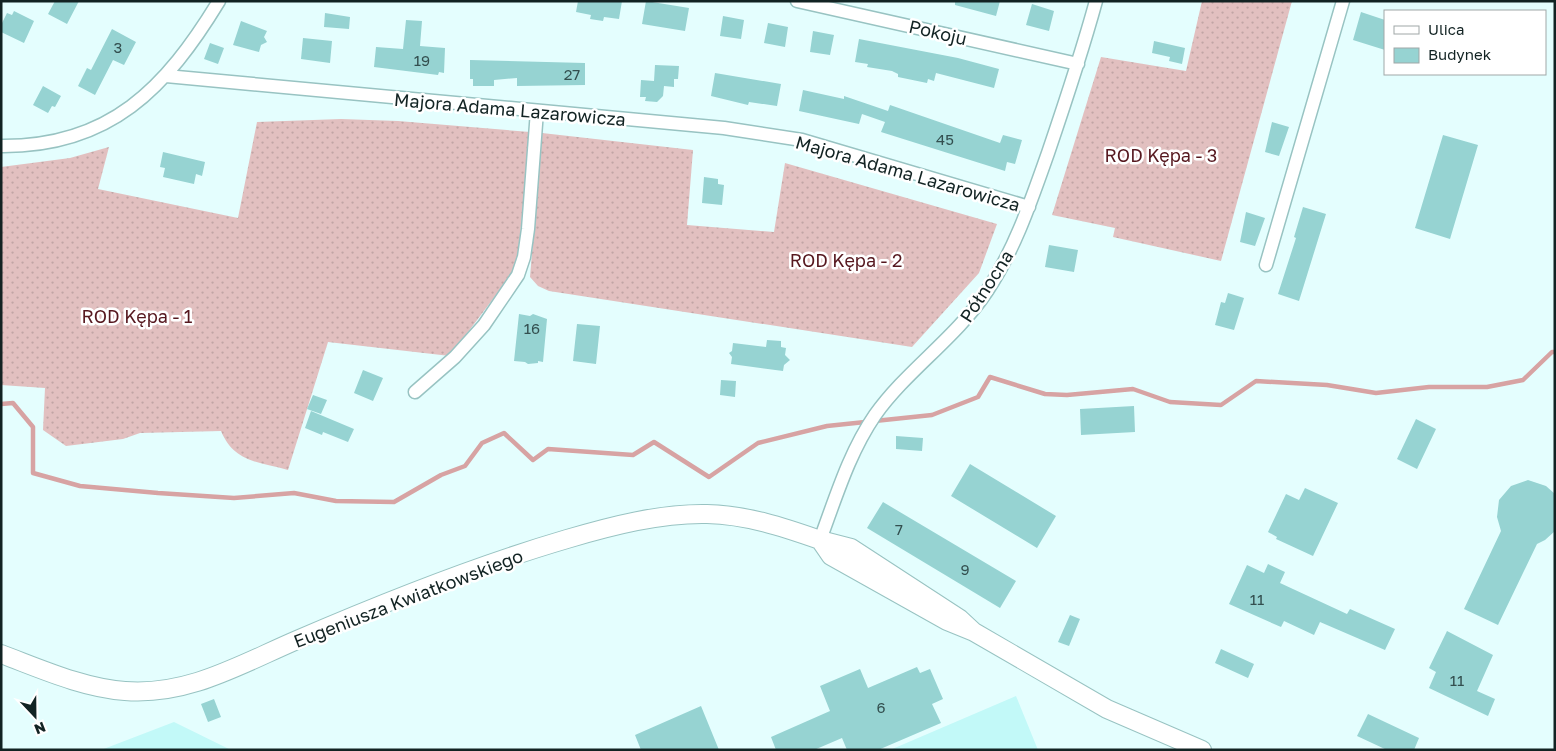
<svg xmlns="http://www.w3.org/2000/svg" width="1556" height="751" font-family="'Golos Text',sans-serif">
<defs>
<pattern id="garden-dots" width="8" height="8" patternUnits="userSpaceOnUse" patternTransform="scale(1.25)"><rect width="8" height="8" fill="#e2c0c0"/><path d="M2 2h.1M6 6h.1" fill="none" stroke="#c1a5a5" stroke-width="1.8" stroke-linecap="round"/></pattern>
</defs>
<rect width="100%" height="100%" fill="#e4fefe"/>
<!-- built -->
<path fill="#c2f9f8" d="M1016,696L1038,750H890Z
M174,722L231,750H101Z"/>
<!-- garden -->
<path fill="url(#garden-dots)" d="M1202,1H1292L1221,261L1113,237L1115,228L1052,215L1101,57L1186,71Z
M341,119L398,121L530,132L517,267L450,356L328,342L288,470C258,462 234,462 221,431L140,433L123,439L66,446L43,430L45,388L1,385V167L70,158L109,147L98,189L238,218L257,122Z
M542,133L693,150L687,225L774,232L785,163L997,224L979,273L912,347L549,291L538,286L530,277Z"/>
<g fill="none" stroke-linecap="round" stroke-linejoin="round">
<!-- stream -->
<path stroke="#d7a3a3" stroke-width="4.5" d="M1,404L13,403L33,427V473L80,486L158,493L234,498L294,493L336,501L394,502L441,475L465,466L482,443L504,433L533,460L548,449L633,455L654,442L709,477L758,443L827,426L932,415L978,397L990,377L1045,394L1067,395L1133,389L1170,402L1221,405L1256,381L1327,385L1376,393L1429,387H1487L1523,380L1552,352H1555"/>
</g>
<!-- building -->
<path fill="#96d3d2" d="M55,1H79L67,24L48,14Z
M578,1H622L619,19L604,17L603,21L590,19L591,15L576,12Z
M646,1L689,8L685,31L642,24Z
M955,1H1000L996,16L955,5Z
M1032,4L1054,11L1049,31L1026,25Z
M14,11L34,21L24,43L1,32V25L7,13L12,15Z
M1361,12L1385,20V50L1353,40Z
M325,13L350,17L349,29L324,27Z
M723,16L744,20L741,39L720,36Z
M406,20L422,21L420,46L445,48L444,73L439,72L438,75L374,67L376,47L403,49Z
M241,21L267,31L264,37L267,42L261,45L259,52L233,45Z
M768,23L788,27L785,47L764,43Z
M112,29L136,42L124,65L113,60L95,95L78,86L87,68L91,70Z
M813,31L834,35L830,55L810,52Z
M303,38L332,41L330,63L301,59Z
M859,39L958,58L999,69L994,88L936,73L934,81L928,79L927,83L898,77V74L892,71L867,67L868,64L855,62Z
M1154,41L1185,48L1182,64L1169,61L1170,57L1152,53Z
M210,43L224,48L218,64L204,59Z
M470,60L585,63V85L517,86V78L494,80V86H473V79H470Z
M655,65L679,66L678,79H674V87L664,86L663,96L657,102L645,101L646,97H640L641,80L654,81Z
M715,73L781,84L777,106L749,102L748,105L711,96Z
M43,86L61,96L55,107L52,106L48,113L33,105Z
M803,90L844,99V96L888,111L890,105L1000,143L1003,135L1022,140L1015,164L1007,162L1005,171L881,132L885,122L862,114L859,124L799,111Z
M1272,122L1289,127L1279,156L1265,152Z
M1443,135L1478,145L1450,239L1415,228Z
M163,152L205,162L202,176L196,174L194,184L163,177L165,168L160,167Z
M704,177L718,179V184L724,185L722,205L702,203Z
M1303,207L1326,214L1299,301L1278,294L1296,238L1294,237Z
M1246,212L1265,218L1255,246L1240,242Z
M1049,245L1078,250L1074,272L1045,267Z
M1228,293L1244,298L1234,330L1215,325L1221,302L1225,303Z
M519,314L530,316L533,314L547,319L543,362L538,361V363L528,364L525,362L514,361Z
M577,324L600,326L596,364L573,361Z
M767,340L781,341V347L786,348L785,355L790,360L784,365L783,371L731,364L732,357L729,353L732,351L733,343L766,347Z
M363,370L383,378L373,401L354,393Z
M721,380L736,381L735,397L720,395Z
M313,395L327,400L321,414L307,409Z
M1134,406L1135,432L1081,435L1080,409Z
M311,411L354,429L348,442L323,432L322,435L305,428Z
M1416,419L1436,429L1417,469L1397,459Z
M896,436L923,438L922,451L896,449Z
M970,464L1056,516L1037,548L951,496Z
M1528,480L1546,486L1555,494V531L1545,540L1537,544L1498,625L1464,609L1501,531L1497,517L1499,500L1511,486Z
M1305,488L1338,503L1313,556L1276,539L1277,537L1268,532L1286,494L1299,500Z
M883,502L1016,581L1000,608L867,528Z
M1268,564L1285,572L1280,583L1347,614L1350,609L1395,629L1385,650L1320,622L1314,635L1284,621L1281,627L1229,604L1247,565L1264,573Z
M1070,615L1080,619L1069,646L1058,642Z
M1447,631L1493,655L1477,691L1495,699L1488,716L1429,688L1436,672L1429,668Z
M1221,649L1254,664L1248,678L1215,663Z
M917,667L920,673L930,669L943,699L932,704L941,723L878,750H847L842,738L814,750H776L771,737L830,711L820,686L860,669L868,688Z
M214,699L221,717L208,722L201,704Z
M701,706L719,750H641L635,735Z
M1368,714L1419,738L1414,750H1387L1357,736Z"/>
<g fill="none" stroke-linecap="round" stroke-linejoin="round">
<defs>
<path id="street" d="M797,1L1078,64
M166,76L724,128L802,140L1029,207
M1,146C110,147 166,88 219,1
M1266,265L1343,1
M415,392L455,357L484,325L518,275L524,257L528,229L537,111
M820,540C836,497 849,453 875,415C907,370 956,338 987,291C1015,249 1031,201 1048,153C1065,103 1082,52 1096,1"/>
<path id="secondary" d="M974,632L960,619L851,548L820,540L831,556L947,621L974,632L1107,709L1202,750
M1,654C41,669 83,688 125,691C188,696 241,664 297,640C385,602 475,566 567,539C611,526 661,513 707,514C747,515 783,527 820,540"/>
</defs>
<!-- street casing -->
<use href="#street" stroke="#98c3c2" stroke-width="15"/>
<!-- secondary casing -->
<use href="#secondary" stroke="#98c3c2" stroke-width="20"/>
<!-- street -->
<use href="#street" stroke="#fff" stroke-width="12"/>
<!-- secondary -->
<use href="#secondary" stroke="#fff" stroke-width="18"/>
</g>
<g text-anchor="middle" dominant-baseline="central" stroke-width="5" stroke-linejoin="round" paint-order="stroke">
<!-- number labels -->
<g font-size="15" fill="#334f4f">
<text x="118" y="47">3</text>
<text x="422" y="60">19</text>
<text x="572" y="74">27</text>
<text x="945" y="139">45</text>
<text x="532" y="328">16</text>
<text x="899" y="529">7</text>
<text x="965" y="569">9</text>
<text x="1257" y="599">11</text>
<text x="1457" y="680">11</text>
<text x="881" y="707">6</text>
</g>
<!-- street labels -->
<g font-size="18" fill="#122323" stroke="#fff">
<text transform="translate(938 32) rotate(13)">Pokoju</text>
<text transform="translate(510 109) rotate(5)">Majora Adama Lazarowicza</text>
<text transform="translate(908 173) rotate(16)">Majora Adama Lazarowicza</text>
<text transform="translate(986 286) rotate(-57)">Północna</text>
<text transform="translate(408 598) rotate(-21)">Eugeniusza Kwiatkowskiego</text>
</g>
<!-- park labels -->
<g font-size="18" fill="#56181f" stroke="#fff">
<text x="1161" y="155">ROD Kępa - 3</text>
<text x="846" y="260">ROD Kępa - 2</text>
<text x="137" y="316">ROD Kępa - 1</text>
</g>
</g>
<!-- border -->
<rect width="1556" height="751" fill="none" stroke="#122323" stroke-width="5"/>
<!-- legend -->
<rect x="1384" y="10" width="162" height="65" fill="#ffffff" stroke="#a0a7a7"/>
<rect x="1394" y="26" width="25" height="8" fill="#ffffff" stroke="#a0a7a7"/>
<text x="1428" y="35" font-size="15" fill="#122323">Ulica</text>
<rect x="1394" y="48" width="25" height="15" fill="#96d3d2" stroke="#a0a7a7"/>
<text x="1428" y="60" font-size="15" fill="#122323">Budynek</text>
<!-- north arrow -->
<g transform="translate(35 716) rotate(158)" stroke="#ffffff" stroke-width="4" paint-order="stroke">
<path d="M0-4L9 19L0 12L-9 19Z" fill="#122323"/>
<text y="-8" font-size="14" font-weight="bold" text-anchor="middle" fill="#122323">N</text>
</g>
</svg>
